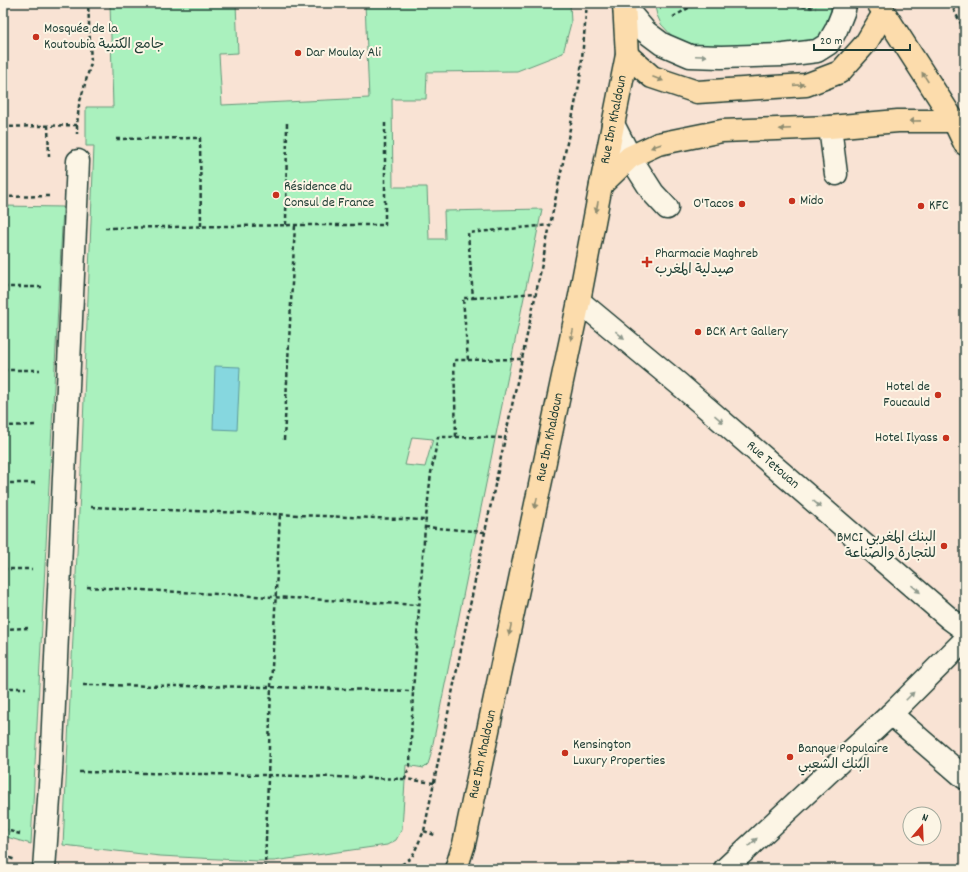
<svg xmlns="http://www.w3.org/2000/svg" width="968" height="872" font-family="Dekko,'Playpen Sans Arabic',sans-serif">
<rect width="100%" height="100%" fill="#f9e3d4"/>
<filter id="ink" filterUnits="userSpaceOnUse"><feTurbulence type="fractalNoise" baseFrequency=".025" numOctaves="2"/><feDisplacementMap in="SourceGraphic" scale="8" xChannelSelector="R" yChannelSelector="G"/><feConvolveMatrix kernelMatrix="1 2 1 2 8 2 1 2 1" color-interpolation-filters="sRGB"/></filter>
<g filter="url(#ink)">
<!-- green -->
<path fill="#aaf1be" stroke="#649779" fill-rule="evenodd" d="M110,3H236L238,53L219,54L222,105L369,98L365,3H570L571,23L563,53L517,71L427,72L426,99H392L393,187H427L429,239H445L444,211L542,209L430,758L428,764L424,768L406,765L402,829L396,840L387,845L274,861H257L160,856L63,845L82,450L94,146H86V107H113ZM412,437L433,439L425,467L405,465Z
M654,3H831L830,20L824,34L803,48L690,46L673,37L661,24L657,15Z
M3,206L63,207L31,844L3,836Z"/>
<!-- water -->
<path fill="#86d7df" stroke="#5d999b" d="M215,366L240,367L237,430L213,429Z"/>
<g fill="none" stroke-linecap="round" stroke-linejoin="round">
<defs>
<g id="minor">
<path d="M624,6L646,32L662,44L690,56L721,57L784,55L817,51L828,44L836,30L844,10L845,3"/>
<path d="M613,124L630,157L653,193L667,208"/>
<path d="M830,127L836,174"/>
<path id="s1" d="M579,301L679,384L950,619L965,630"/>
<path d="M891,714L965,778"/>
<path d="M44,869L51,771L78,161"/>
<path d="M725,869L891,714L965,640"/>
</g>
<g id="major">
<path d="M878,3L954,121L965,144"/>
<path d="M627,55L652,77L697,92L806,85L840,72L866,43L884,13"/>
<path d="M601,185L630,157L658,144L722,131L830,127L898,121H954"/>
<path id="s2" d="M456,869L464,844L579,301L601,185L627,55L624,3"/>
</g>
</defs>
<!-- minor casing -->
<use href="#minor" stroke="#1f3d34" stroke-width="25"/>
<!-- major casing -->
<use href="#major" stroke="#1f3d34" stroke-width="25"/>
<!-- path -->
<path stroke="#1f3d34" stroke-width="2.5" stroke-dasharray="4 3" stroke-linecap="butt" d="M781,3L816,8
M950,3L965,31
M673,17L697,3
M48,125L49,157
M77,125V134
M3,127L77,125L79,105L91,63L88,3
M116,139L200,138L201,226
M3,197L49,196
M286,225L287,121
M105,228L295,225H385V120
M3,287H44
M473,298L536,293
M468,360L522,359
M3,370H40
M3,426L38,425
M456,437L506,438
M284,440L295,225
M3,483H36
M91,507L426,520
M425,527L485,532
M3,569H32
M87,587L419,605
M3,629L30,628
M83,685L271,687L413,691
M3,688H26
M79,772L267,775L405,779
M434,783L405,779L410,765L413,691L425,527L431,473L438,437H456L454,360H468L463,298H473L468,233L550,225
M3,829L20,834
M424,831L437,836
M3,856L16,860
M265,869L271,687L280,514
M396,869L412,857L424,831L485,532L536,293L580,80L587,3"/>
<!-- minor -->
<use href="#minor" stroke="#fcf5e5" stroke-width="22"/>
<!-- major -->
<use href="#major" stroke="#fcdcac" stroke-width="22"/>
</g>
<!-- one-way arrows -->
<defs><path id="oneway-solid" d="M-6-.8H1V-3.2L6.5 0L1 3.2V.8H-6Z"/></defs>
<g fill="#8e998c">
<use href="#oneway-solid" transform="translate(701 56) rotate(3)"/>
<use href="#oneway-solid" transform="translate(620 335) rotate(39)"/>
<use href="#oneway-solid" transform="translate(719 419) rotate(41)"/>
<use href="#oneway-solid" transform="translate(817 504) rotate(41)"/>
<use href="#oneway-solid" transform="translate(916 589) rotate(41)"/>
<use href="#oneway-solid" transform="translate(910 696) rotate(-45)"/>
<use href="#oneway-solid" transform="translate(753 842) rotate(-43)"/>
</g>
<g fill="#8e8c70">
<use href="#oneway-solid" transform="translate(925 77) rotate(-123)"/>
<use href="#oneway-solid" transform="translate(658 79) rotate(21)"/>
<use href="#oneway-solid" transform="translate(799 85) rotate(-4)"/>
<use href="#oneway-solid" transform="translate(915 121) rotate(179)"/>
<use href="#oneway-solid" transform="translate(785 129) rotate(177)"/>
<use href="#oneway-solid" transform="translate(656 146) rotate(160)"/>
<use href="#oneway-solid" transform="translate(597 207) rotate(101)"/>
<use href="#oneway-solid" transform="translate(572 335) rotate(102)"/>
<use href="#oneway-solid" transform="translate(536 503) rotate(102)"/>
<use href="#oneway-solid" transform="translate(510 630) rotate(102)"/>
</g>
</g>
<!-- markers -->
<g fill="#c8321e" stroke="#fcf5e5" stroke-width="1.5">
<circle cx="36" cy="37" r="4"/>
<circle cx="298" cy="53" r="4"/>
<circle cx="276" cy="195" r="4"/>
<circle cx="792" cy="201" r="4"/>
<circle cx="742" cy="204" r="4"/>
<circle cx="921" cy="206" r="4"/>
<path d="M645 256h4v4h4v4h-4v4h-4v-4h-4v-4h4z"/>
<circle cx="698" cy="332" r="4"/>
<circle cx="938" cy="395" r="4"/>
<circle cx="946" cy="438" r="4"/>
<circle cx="944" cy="546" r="4"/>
<circle cx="565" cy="753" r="4"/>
<circle cx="790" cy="757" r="4"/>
</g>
<g text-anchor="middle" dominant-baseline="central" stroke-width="4" stroke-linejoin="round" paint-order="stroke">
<!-- poi labels -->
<g font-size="14" fill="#1f3d34" stroke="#fcf5e5" text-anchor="start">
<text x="44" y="29">Mosquée de la<tspan x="44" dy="16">Koutoubia جامع الكتبية</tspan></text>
<text x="306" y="53">Dar Moulay Ali</text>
<text x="284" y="187">Résidence du<tspan x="284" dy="16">Consul de France</tspan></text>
<text x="800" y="201">Mido</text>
<text x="734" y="204" text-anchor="end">O'Tacos</text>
<text x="929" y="206">KFC</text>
<text x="655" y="254">Pharmacie Maghreb<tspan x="655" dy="16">صيدلية المغرب</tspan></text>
<text x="706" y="332">BCK Art Gallery</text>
<text x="930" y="387" text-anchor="end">Hotel de<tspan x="930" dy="16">Foucauld</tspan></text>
<text x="938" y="438" text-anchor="end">Hotel Ilyass</text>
<text x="936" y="538" text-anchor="end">BMCI البنك المغربي<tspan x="936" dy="16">للتجارة والصناعة</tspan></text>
<text x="573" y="745">Kensington<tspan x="573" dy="16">Luxury Properties</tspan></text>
<text x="798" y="749">Banque Populaire<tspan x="798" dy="16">البنك الشعبي</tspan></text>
</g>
<!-- street labels -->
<g font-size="14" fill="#1f3d34" stroke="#fcf5e5">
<text stroke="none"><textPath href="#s2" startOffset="766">Rue Ibn Khaldoun</textPath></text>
<text stroke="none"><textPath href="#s2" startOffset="442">Rue Ibn Khaldoun</textPath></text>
<text stroke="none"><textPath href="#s1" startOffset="254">Rue Tetouan</textPath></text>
<text stroke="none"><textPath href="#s2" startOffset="118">Rue Ibn Khaldoun</textPath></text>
</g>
</g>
<!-- margin -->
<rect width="968" height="872" fill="none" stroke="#fcf5e5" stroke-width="16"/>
<rect x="8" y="8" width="952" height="856" fill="none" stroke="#1f3d34" stroke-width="1.5" filter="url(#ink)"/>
<!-- north arrow -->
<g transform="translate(922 826) rotate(19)"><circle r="19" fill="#fcf5e5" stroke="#a4ab9e"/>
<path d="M0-3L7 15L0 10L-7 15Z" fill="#c8321e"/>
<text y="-6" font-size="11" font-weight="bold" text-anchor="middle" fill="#1f3d34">N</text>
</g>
<!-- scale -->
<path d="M814 44v6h96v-6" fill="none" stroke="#1f3d34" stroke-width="2"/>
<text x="820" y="44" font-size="12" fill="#1f3d34" stroke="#fcf5e5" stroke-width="3" paint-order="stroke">20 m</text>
</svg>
